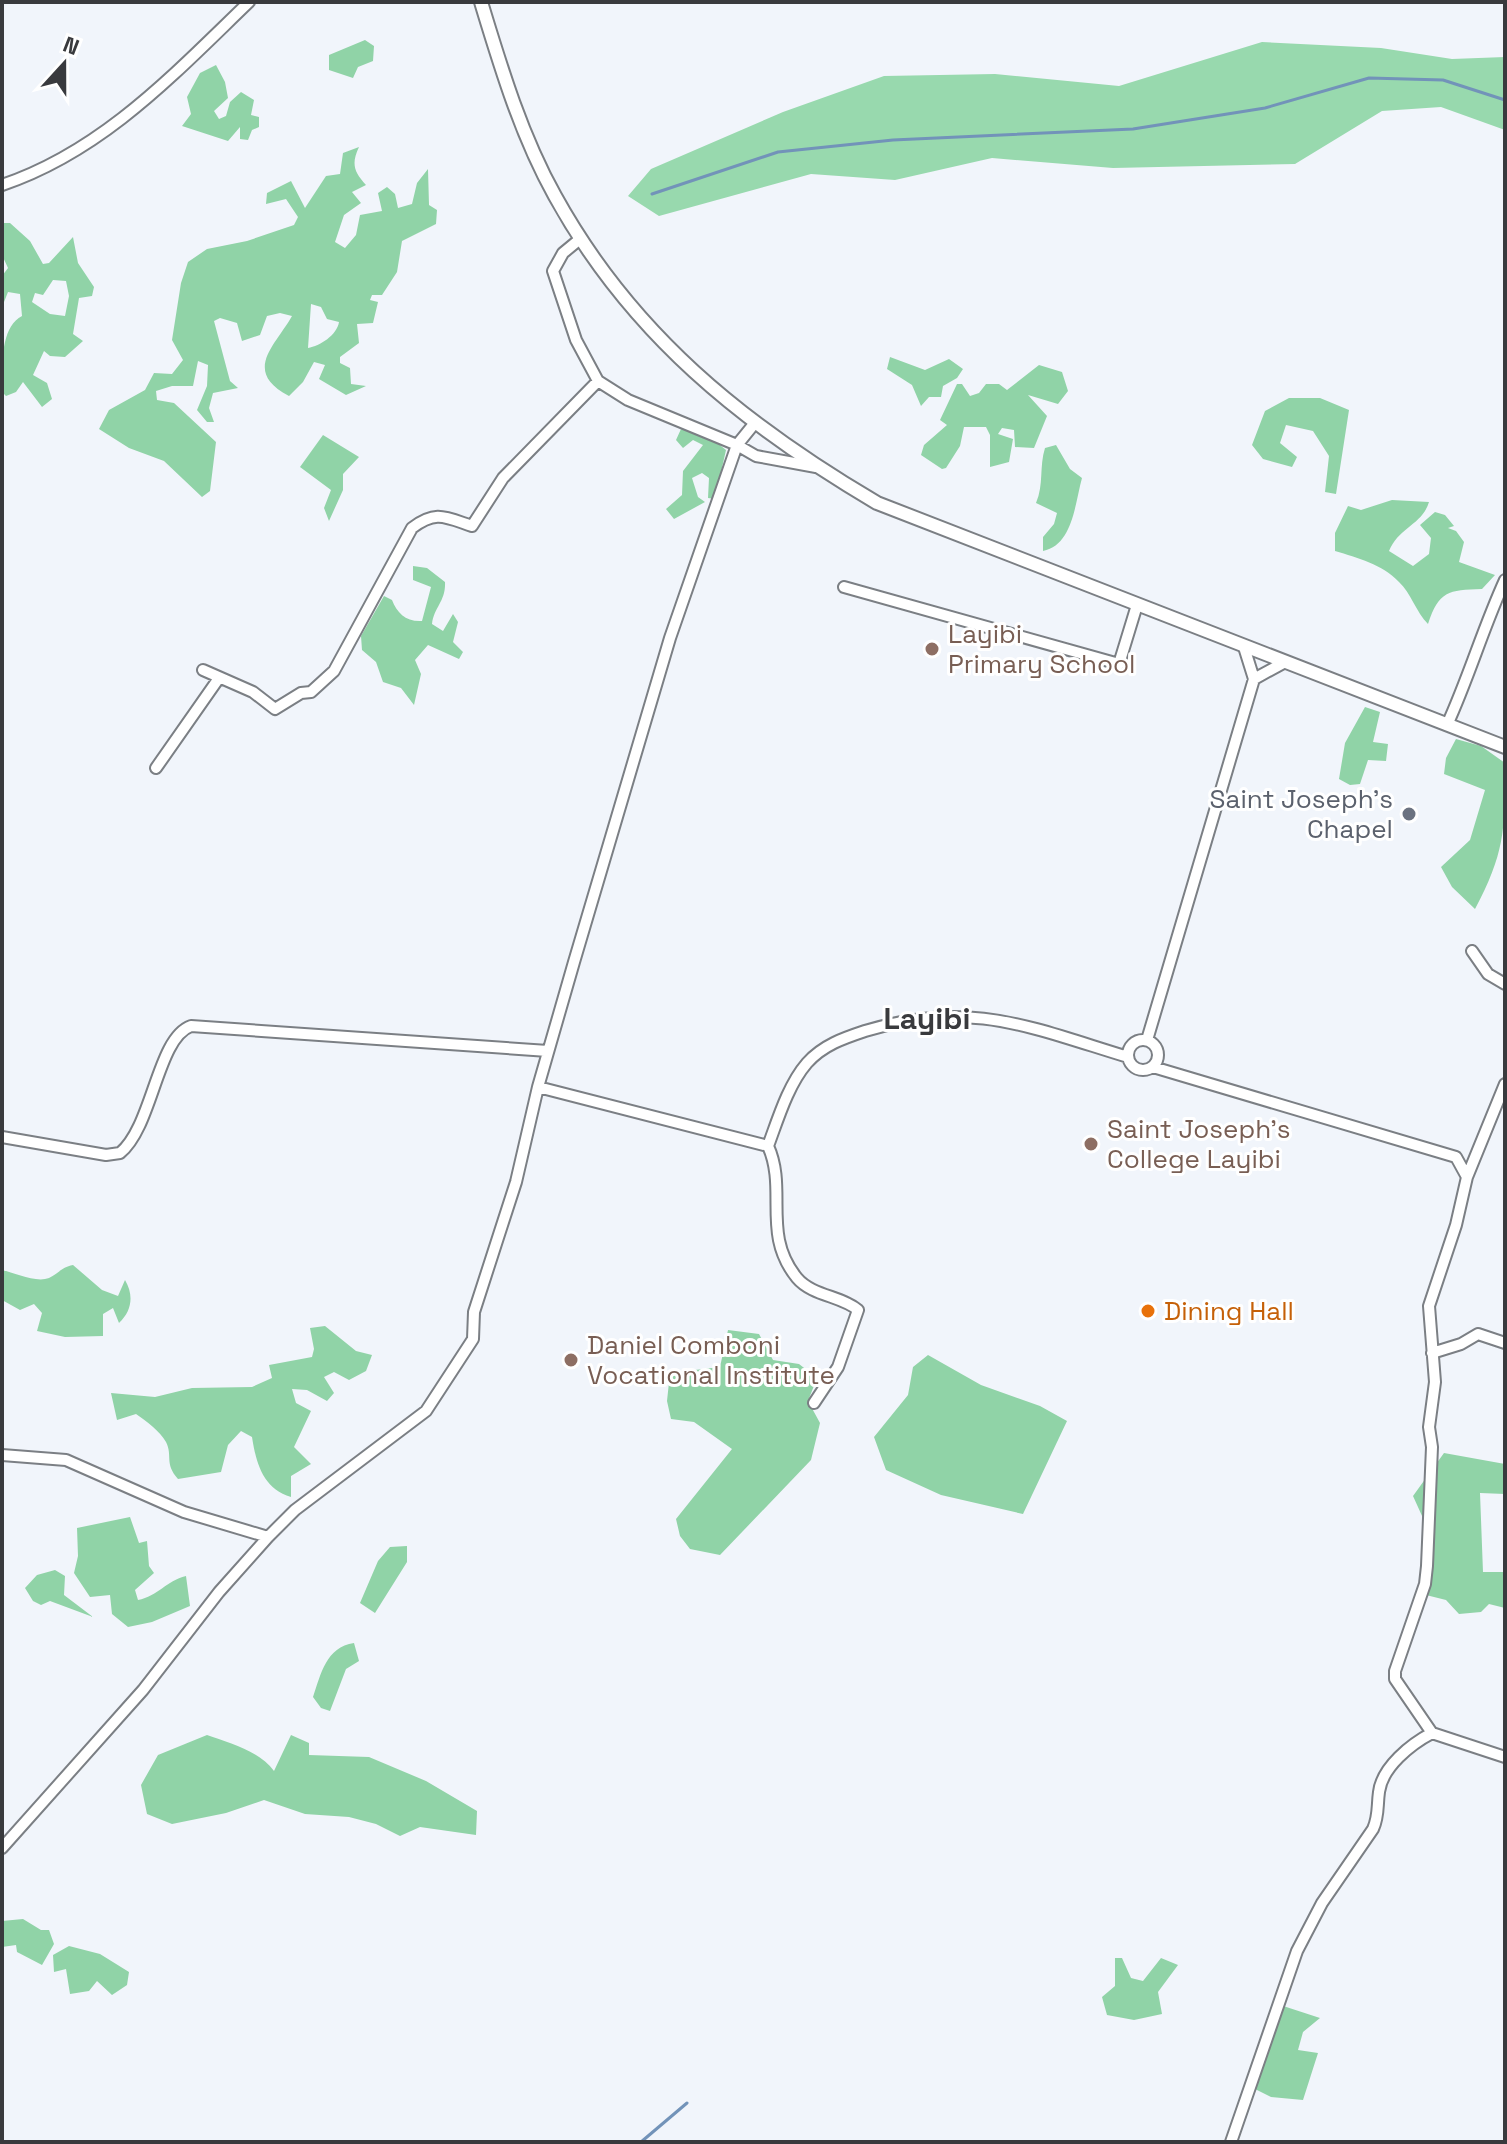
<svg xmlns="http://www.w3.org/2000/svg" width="1507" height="2144" font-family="'Space Grotesk',sans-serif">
<rect width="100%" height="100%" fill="#f1f5fb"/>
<!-- green -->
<path fill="#98d9ae" d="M1262,42L1381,48L1452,59L1505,57V130L1441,107L1382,111L1295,164L1113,168L992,158L895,180L811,174L659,216L628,196L651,169L783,112L884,76L995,74L1119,86Z"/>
<!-- forest -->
<path fill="#90d3a7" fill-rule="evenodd" d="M365,40L374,46L373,61L358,67L353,78L329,70V55Z
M216,65L225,82L228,98L214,111L219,119L226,116L230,102L241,92L254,100L251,115L259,117V127L252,130L248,140L240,139V127L228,141L182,126L191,114L187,97L200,73Z
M359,147C351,164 354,172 366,185L352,192L361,203L344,215L335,242L345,248L356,235L360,215L382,211L378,193L387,187L395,194L398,208L412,204L417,183L428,169L429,205L437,210L436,224L402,241L397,272L382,295H372L370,300L378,302L373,323L357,324L359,343L340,357V363L350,368L351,384L366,386L346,395L319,379L325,365L314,362L303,382L289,396C242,371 275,346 292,316L280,313L267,316L260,335L242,341L237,323L220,318L214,321L230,381L238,388L213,393L209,408L214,422H207L197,410L207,386L208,365L198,361L193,386H172L156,391L157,400L174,403L216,442L210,491L202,497L164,461L129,448L99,429L109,410L145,390L154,373L172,374L183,360L172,340L181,283L188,262L207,249L247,241L294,225L298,217L286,199L266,204L267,193L291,181L305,208L326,176L340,174L343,153ZM311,304L321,307L327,319L339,322C337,335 320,346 308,348Z
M2,223H10L30,241L43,264L49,263L73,237L78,263L94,287L92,296L79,298L73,334L83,341L65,357L50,356L44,351L33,375L47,383L52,399L42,407L23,382L16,392L6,396L2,392C2,367 0,327 22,316L20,294L8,292L2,307V276L8,268L2,255ZM53,280L66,281L69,296L65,316L50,314L32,302L35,293L43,295Z
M890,357L925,370L949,359L963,369L957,378L943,386L941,397H929L921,406L912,385L887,369Z
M1039,365L1062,372L1068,391L1058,404L1028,395L1047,416L1034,448L1015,447L1014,430L1002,428L998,434L1013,439L1009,462L990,467V435L986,427H964L960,446L946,468L942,469L921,455L924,445L947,425L940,420L957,384H962L970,396L979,393L986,384H999L1007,390Z
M1289,398H1320L1349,410L1336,494L1325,492L1329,456L1313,431L1286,425L1280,443L1297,457L1292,467L1263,459L1252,445L1265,411Z
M681,429L711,438L726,450L715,499L708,498L709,478L702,473L692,478L698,497L705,502L674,519L666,509L682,495L683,471L703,445L693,440L683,448L676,440Z
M323,435L359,457L343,474V490L329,521L324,508L331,490L300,467Z
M1056,445L1070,469L1082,478C1075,503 1073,545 1043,551V537L1054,524L1057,513L1036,503C1044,484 1039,467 1045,448Z
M1392,500L1429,502C1422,525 1399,527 1389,551L1413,566L1429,554L1431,538L1420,525L1435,512L1445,515L1454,526L1448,528L1456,531L1464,542L1459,562L1495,575L1482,589C1448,590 1439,591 1428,624C1416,612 1411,593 1399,582C1382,564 1358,558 1335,551V533L1348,506L1361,510Z
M413,566L427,568L445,582C446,601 434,607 432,624L443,631L453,614L458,622L453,642L463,652L459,659L428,645L415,660L421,674L414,705L401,688L383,682L376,662L362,650L361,636L384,596L392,600C397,613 406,622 422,621L431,587L413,580Z
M1365,707L1380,712L1373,742L1388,744L1386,761L1368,760L1360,784L1350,785L1339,779L1345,743Z
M1456,739L1481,746L1505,763C1505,827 1506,851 1475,909L1452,887L1441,867L1470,840L1485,790L1444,774L1446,758Z
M73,1265L102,1290L118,1296L125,1280C134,1295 132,1311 119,1323L113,1308L103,1314V1336L65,1337L37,1331L42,1313L34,1304L20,1310L2,1300V1270C15,1273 36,1283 49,1278C59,1273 62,1267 73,1265Z
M325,1326L356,1351L372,1355L366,1371L349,1380L334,1372L324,1377L334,1393L327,1401L307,1390L292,1389L296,1403L311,1411L294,1447L311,1464L291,1476V1497C263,1489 256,1463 252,1437L241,1431L228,1445L221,1472L178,1479C164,1463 173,1456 166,1442C160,1431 146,1421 136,1414L117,1420L111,1393L155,1397L192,1388L252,1387L272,1378L269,1365L312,1357L314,1349L310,1328Z
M728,1330L759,1334L773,1360L799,1364L817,1378L808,1401L820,1423L811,1460L720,1555L690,1549L680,1536L676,1519L732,1449L694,1422L671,1419L667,1401L670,1373L720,1367Z
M928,1355L981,1385L1040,1406L1067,1421L1023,1514L941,1495L886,1470L874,1437L908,1395L913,1367Z
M1444,1453L1505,1464V1494L1480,1493L1483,1572H1505V1608L1489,1604L1481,1612L1459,1614L1446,1600L1426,1595L1432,1538L1413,1496Z
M130,1517L139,1543L147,1541L149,1566L154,1573L135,1590L138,1600C158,1596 166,1581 186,1576L190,1606L152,1622L128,1627L112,1614L110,1595L90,1597L74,1573L78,1556L77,1528Z
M407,1546V1562L375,1613L360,1603L378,1561L390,1547Z
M55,1570L65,1576L64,1595L93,1617L50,1601L41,1605L33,1601L25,1588L37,1575Z
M354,1643L359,1661L346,1669L330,1711L321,1708L313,1697C321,1674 326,1647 354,1643Z
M207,1735C229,1743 260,1751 274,1771L291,1735L309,1743V1755L369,1757L426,1781L477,1811L476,1835L420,1827L400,1836L376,1824L349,1817L305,1814L264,1800L226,1813L172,1824L147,1814L141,1785L158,1755Z
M23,1919L41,1930H49L54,1944L42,1965L17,1952L16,1945L2,1947V1921Z
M69,1946L100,1954L129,1972L127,1985L112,1995L97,1981L89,1991L70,1994L66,1969L54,1972L53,1955Z
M1115,1958H1122L1131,1978L1143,1981L1161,1958L1178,1965L1158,1992L1162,2014L1134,2020L1107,2015L1102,1997L1115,1986Z
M1274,2003L1320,2018L1303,2032L1298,2050L1318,2053L1303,2100L1271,2097L1249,2086Z"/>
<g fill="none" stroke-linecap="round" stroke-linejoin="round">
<!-- stream -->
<path stroke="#7293b9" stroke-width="3" d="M652,194L778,152L893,140L1133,129L1265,108L1369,78L1443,80L1505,100
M641,2142L687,2103"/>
<defs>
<path id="minor" d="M2,185C103,151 174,74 249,2
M580,239L563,253L553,271L576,340L598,381L628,400L737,445L756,456L816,467
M844,587L1119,664L1137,605
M203,670L253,692L275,709L301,693L311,692L334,671L412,528C436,510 445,517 472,526L503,478L598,381
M1254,679L1285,662
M1447,725C1469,677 1483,628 1505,580
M156,768L219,678
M1472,951L1488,974L1505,984
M1128 1055a15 15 0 1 1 30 0a15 15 0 1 1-30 0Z
M1147,1040L1254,679L1244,647
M1153,1067L1456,1157L1467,1177
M538,1087L768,1146
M2,1137L106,1155L120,1153C153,1126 157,1038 191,1026L548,1051
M1432,1353L1461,1344L1478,1334L1505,1343
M814,1403L838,1367L858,1310C842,1296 812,1296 797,1278C761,1234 788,1190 768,1146C778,1119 788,1085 807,1063C823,1045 844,1038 865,1031C970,999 1029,1027 1128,1057
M2,1455L66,1460L184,1512L268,1537
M1432,1733L1395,1679V1671L1425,1584L1427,1566L1432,1447L1429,1427L1435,1382L1429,1306L1456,1225L1467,1177L1505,1084
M2,1848L143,1690L219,1592L268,1537L295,1510L426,1411L473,1339L474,1312L516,1182L538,1087L574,962L670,638L737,445L754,424
M1231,2142L1297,1951L1322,1903L1373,1829C1379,1816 1377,1806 1379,1792C1382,1767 1411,1744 1432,1733L1505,1757"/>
<path id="tertiary" d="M481,2C501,68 521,135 555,196C631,334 743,424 877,503L1505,747"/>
</defs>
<!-- minor casing -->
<use href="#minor" stroke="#7b7f84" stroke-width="14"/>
<!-- tertiary casing -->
<use href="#tertiary" stroke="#7b7f84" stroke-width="16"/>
<!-- minor -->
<use href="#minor" stroke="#fff" stroke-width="10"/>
<!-- tertiary -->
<use href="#tertiary" stroke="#fff" stroke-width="12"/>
</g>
<!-- markers -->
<g fill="#8d6e63" stroke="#fff" stroke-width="3">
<circle cx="932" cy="649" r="8"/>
<circle cx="1091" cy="1144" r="8"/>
<circle cx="571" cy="1360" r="8"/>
</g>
<circle fill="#6b7280" stroke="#fff" stroke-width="3" cx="1409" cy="814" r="8"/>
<circle fill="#e8710a" stroke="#fff" stroke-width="3" cx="1148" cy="1311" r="8"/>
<g text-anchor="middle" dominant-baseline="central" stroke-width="6" stroke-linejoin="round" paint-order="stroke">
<!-- education labels -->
<g font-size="26" fill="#785e54" stroke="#fff" text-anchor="start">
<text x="948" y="634">Layibi<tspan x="948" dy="30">Primary School</tspan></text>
<text x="1107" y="1129">Saint Joseph's<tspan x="1107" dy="30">College Layibi</tspan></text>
<text x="587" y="1345">Daniel Comboni<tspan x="587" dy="30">Vocational Institute</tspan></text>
</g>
<!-- worship labels -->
<g font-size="26" fill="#5b616d" stroke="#fff" text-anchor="end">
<text x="1393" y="799">Saint Joseph's<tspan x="1393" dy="30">Chapel</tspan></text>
</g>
<!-- food labels -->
<g font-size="26" fill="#c56008" stroke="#fff" text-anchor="start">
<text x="1164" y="1311">Dining Hall</text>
</g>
<!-- quarter labels -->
<g font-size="30" font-weight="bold" fill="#393a3d" stroke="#fff">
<text x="927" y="1018">Layibi</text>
</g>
</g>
<!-- border -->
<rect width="1507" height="2144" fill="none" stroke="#393a3d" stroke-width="8"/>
<!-- north arrow -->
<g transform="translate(64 64) rotate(21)" stroke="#ffffff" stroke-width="6" paint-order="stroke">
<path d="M0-6L14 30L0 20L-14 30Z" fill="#393a3d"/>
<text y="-12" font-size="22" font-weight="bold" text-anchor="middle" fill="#393a3d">N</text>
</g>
</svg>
